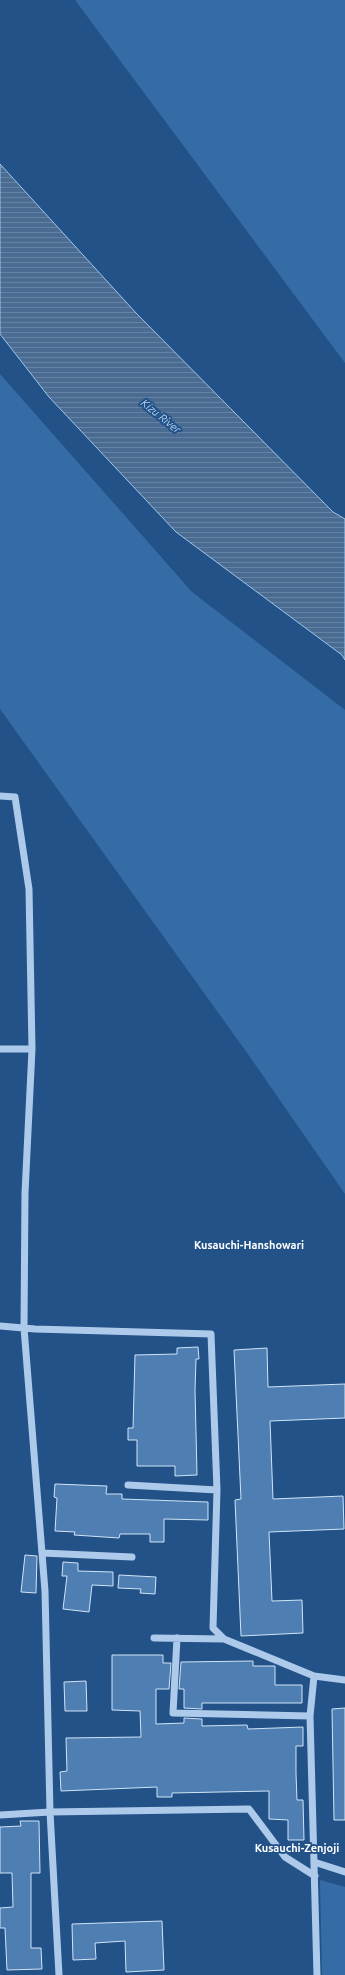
<svg xmlns="http://www.w3.org/2000/svg" width="345" height="1975" font-family="Ubuntu,sans-serif">
<defs>
<pattern id="water-rules" width="6" height="5" patternUnits="userSpaceOnUse"><rect width="6" height="5" fill="#4a6c93"/><path d="M0 2.5h6" fill="none" stroke="#6582a3"/></pattern>
</defs>
<rect width="100%" height="100%" fill="#225288"/>
<!-- green -->
<path fill="#366ca5" d="M75,0H345V363Z
M0,374L192,592L345,710V1194L250,1057L0,709Z
M320,1880L345,1887V1975H322Z"/>
<!-- water -->
<path fill="url(#water-rules)" stroke="#a1c6eb" d="M0,164L136,313L333,512L345,519V660L342,655L176,532L49,397L0,334Z"/>
<!-- building -->
<path fill="#4f7eb2" stroke="#d1e4f7" d="M198,1347L199,1359H196L195,1390L197,1475L175,1476V1466H137V1440H128V1428H133L135,1355L177,1354V1348Z
M267,1348L268,1387L345,1384V1418L270,1421L273,1499L343,1496L344,1529L269,1532L272,1601L302,1600L303,1633L241,1636L235,1500L241,1499L234,1350Z
M55,1484L107,1486L106,1494H122V1499L208,1502V1520L164,1519V1542H150V1534H120L119,1538L74,1535L75,1532L55,1531L57,1498L54,1497Z
M25,1555L37,1556L36,1593L21,1592Z
M63,1562L78,1563V1571L113,1572V1586L92,1585L89,1612L63,1609L67,1576H62Z
M119,1575L156,1577L155,1594L140,1593L141,1589L118,1588Z
M112,1655H163V1663H171L169,1689H156V1724L184,1723V1718L202,1719V1726L247,1725L248,1729L303,1727V1746H296V1773L297,1800H303L304,1840H288V1820L269,1819V1791L172,1793V1797H157V1787L61,1791L60,1772L67,1771L66,1738L141,1737L140,1711L112,1710Z
M253,1661V1666H275V1685H302V1703H202V1709L184,1708V1689H179L181,1662Z
M86,1681L87,1711H65L64,1682Z
M345,1708V1820H334L332,1709Z
M20,1821H39L40,1873H31V1948H41L42,1969L7,1970L5,1928H0V1908L13,1907L12,1873H0V1827L21,1826Z
M162,1921L164,1970L126,1972L125,1941L95,1943L96,1959L73,1960L72,1924Z"/>
<g fill="none" stroke-linecap="round" stroke-linejoin="round">
<!-- minor -->
<path stroke="#adcaea" stroke-width="7" d="M0,796L15,797L29,889L32,1049L25,1193L24,1328L45,1591L50,1812L59,1975
M0,1049H32
M0,1326L35,1329L211,1334L217,1490L213,1628L224,1639L314,1676L345,1680
M128,1485L217,1490
M42,1553L132,1557
M154,1638L224,1639
M177,1638L173,1713L310,1716
M314,1676L310,1716L317,1975
M0,1815L50,1812L249,1809L285,1857L315,1876
M314,1862L345,1872"/>
</g>
<g text-anchor="middle" dominant-baseline="central" stroke-width="4" stroke-linejoin="round" paint-order="stroke">
<!-- water labels -->
<g font-size="11" font-style="italic" fill="#b9d4f1" stroke="#225288">
<text transform="translate(161 416) rotate(39)">Kizu River</text>
</g>
<!-- neighbourhood labels -->
<g font-size="11" font-weight="bold" fill="#fff" stroke="#225288">
<text x="249" y="1245">Kusauchi-Hanshowari</text>
<text x="297" y="1848">Kusauchi-Zenjoji</text>
</g>
</g>
</svg>
